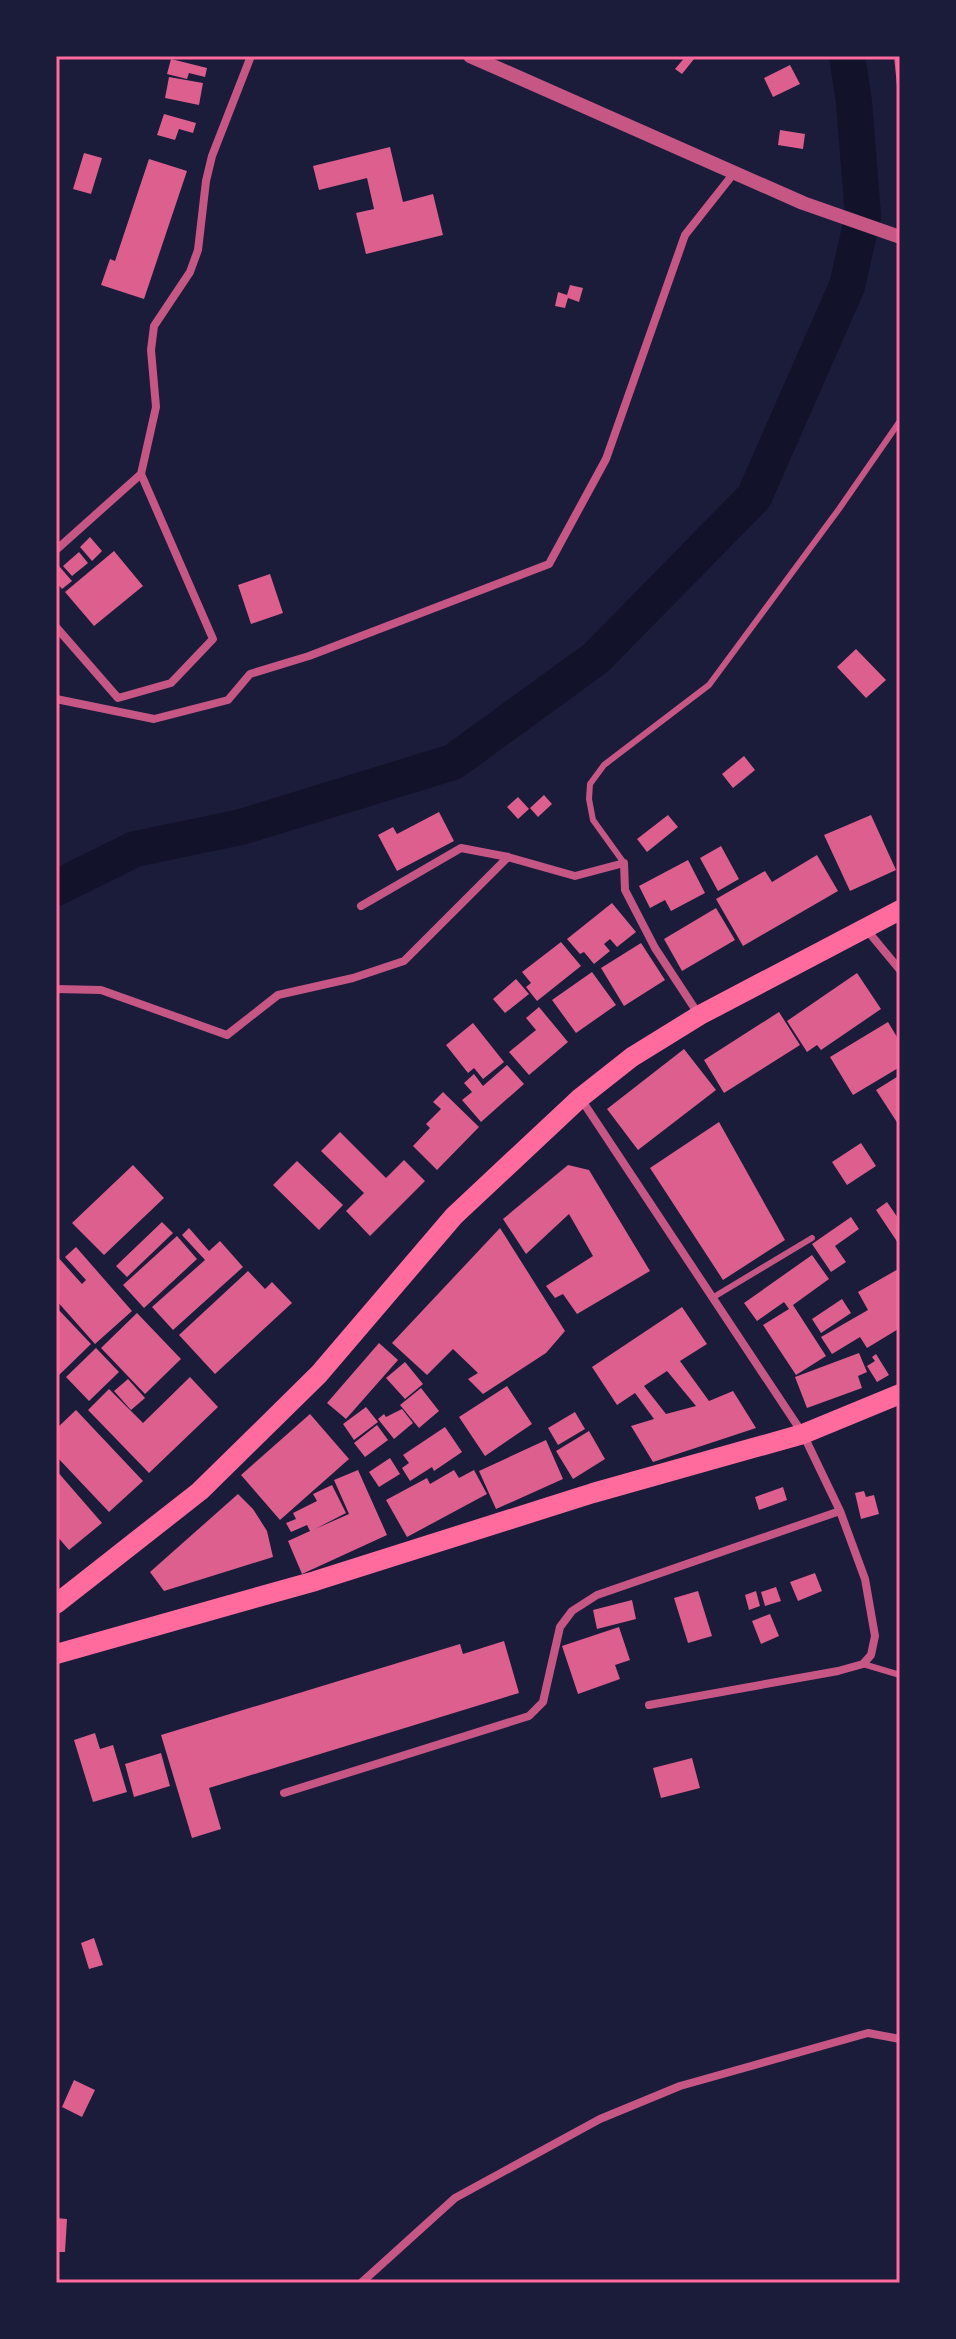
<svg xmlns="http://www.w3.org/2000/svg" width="956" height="2339" font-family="Montserrat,sans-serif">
<rect width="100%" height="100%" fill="#1b1b3a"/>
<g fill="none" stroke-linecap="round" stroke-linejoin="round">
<!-- river -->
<path stroke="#12122b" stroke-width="36" d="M56,888L135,849L241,827L453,762L596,658L754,497L847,286L863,216L854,102L847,56"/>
</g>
<!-- building -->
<path fill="#dd5f8e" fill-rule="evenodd" d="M686,56L694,59L682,74L675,69Z
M894,56H900V96H898Z
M171,59L207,68L205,77L189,73L187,79L167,74Z
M790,65L800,84L773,97L764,78Z
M169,77L203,83L199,105L165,98Z
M164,114L196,123L193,133L179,129L175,140L157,135Z
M780,130L805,134L803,149L778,145Z
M390,147L403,202L433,194L443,235L366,254L356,213L374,209L367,178L319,190L313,166Z
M84,153L102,158L91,194L73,189Z
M149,159L187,171L144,299L101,285L110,259L115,261Z
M570,285L583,288L579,302L568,298L565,308L555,306L558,292L567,295Z
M90,537L102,551L92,561L80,547Z
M114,551L143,586L94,626L65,592Z
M79,552L88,563L72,576L63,566Z
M59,566L72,581L62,589L56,582V568Z
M270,574L283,613L251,624L238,585Z
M856,649L886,680L866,698L837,667Z
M744,756L755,770L733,788L722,774Z
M544,795L552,804L538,817L530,808Z
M518,797L529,809L518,819L507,807Z
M439,812L454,841L397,871L378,835L393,827L397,834Z
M668,815L678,827L647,852L637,839Z
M871,815L896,870L850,891L824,835Z
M721,846L739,879L718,891L700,858Z
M817,855L838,891L743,946L716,899L765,871L772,882Z
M688,860L705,893L671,911L665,900L650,908L639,886Z
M612,903L636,932L617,947L610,939L604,944L610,951L594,964L584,952L580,954L567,939Z
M716,908L735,940L682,971L664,939Z
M561,942L581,966L537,1001L526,987L531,983L522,972Z
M641,943L665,980L624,1006L601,968Z
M592,972L616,1005L576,1033L552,1000Z
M857,973L881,1009L821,1050L817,1045L807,1052L787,1021Z
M516,979L529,994L505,1013L493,999Z
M539,1007L568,1042L529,1075L509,1052L536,1030L526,1018Z
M779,1012L800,1045L724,1093L704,1060Z
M888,1022L900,1042V1067L853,1095L830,1057Z
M473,1023L504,1062L483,1079L474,1068L468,1073L446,1045Z
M684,1049L716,1090L638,1150L607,1109Z
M507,1065L524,1084L481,1122L462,1100L472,1092L464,1083L474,1074L483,1086Z
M900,1075V1127L876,1090Z
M443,1092L479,1127L437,1170L413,1146L430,1128L426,1124L441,1109L433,1102Z
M719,1122L785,1240L723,1280L650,1168Z
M340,1132L386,1178L404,1160L425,1181L370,1236L346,1211L364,1193L321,1151Z
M861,1143L876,1166L847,1185L832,1162Z
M297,1161L343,1205L319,1230L273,1185Z
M133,1165L164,1198L104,1255L72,1223Z
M568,1165L589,1170L650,1271L577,1314L563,1294L555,1298L546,1286L593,1256L569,1214L526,1254L503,1219Z
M887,1202L900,1221V1246L876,1210Z
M851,1217L859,1229L835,1246L846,1262L831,1272L812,1244Z
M162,1222L173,1233L127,1277L116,1266Z
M189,1228L209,1251L220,1241L243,1267L173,1330L152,1307L205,1260L182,1235Z
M500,1228L565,1331L546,1353L483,1394L468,1379L478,1373L453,1349L427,1375L392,1343Z
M177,1236L197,1259L144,1308L123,1285Z
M76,1247L132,1311L95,1344L56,1300V1255L82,1284L86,1280L65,1257Z
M812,1255L829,1279L793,1305L826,1356L796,1375L763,1325L789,1309L784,1302L757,1321L744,1303Z
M900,1268V1328L867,1348L860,1337L832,1354L821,1337L868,1310L858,1292Z
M248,1271L265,1289L272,1282L292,1303L215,1374L179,1335Z
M842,1299L851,1313L821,1333L812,1319Z
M56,1307L91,1344L56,1378Z
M682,1307L707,1344L680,1361L709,1401L733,1391L756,1428L653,1462L631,1426L654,1419L635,1393L617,1405L592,1367ZM667,1371L696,1406L666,1414L644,1386Z
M137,1313L181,1359L145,1394L101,1348Z
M379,1343L398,1360L346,1419L327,1403Z
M96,1348L119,1372L89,1401L66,1377Z
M859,1353L867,1372L858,1376L862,1388L807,1408L795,1377Z
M876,1354L889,1375L877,1382L867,1366L875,1361L872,1357Z
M405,1362L423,1384L405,1399L386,1378Z
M190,1377L218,1407L149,1473L88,1410L109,1389L143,1423Z
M128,1379L145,1398L131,1410L114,1391Z
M507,1386L532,1424L485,1456L459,1417Z
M421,1388L439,1411L419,1428L400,1405Z
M366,1407L378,1422L354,1440L343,1424Z
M402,1409L413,1423L394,1439L378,1419L384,1414L386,1417Z
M76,1410L143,1481L109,1512L56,1456V1429Z
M575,1412L585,1429L558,1445L548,1428Z
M310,1414L349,1459L280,1520L241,1475Z
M377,1425L388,1440L365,1457L354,1443Z
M445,1427L462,1452L434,1471L432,1467L410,1481L402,1468L409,1463L403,1455Z
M589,1431L605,1459L573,1479L556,1451Z
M546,1440L563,1479L496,1509L479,1471Z
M390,1458L400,1474L379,1487L369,1472Z
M56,1470L102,1523L69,1550L56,1535Z
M358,1470L387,1535L302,1574L288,1541L310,1531L307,1525L291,1532L286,1523L296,1519L293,1513L317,1501L313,1494L332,1485L346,1513L315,1529L349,1514L334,1480Z
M454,1470L459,1478L474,1470L487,1494L407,1537L386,1500L427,1478L430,1484Z
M783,1487L787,1500L759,1510L755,1497Z
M864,1491L866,1497L874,1495L879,1514L861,1519L855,1493Z
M238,1494L253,1509L267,1531L273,1557L164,1591L150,1572Z
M815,1573L822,1591L798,1601L790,1582Z
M776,1587L781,1601L765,1606L761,1592Z
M698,1591L712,1636L688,1643L674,1598Z
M756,1591L760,1606L749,1610L745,1595Z
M632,1600L636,1619L597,1629L593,1610Z
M770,1614L779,1636L761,1644L752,1621Z
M619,1627L630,1660L615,1665L620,1679L578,1694L562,1646Z
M504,1641L519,1693L209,1788L221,1829L192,1838L161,1735L460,1644L463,1654Z
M95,1733L100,1749L113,1745L127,1792L93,1802L74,1740Z
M161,1753L170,1786L134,1797L125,1764Z
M692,1758L700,1788L661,1798L653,1768Z
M94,1938L103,1965L89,1969L81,1943Z
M74,2080L95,2090L82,2117L62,2107Z
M56,2218L67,2219L65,2252H56Z"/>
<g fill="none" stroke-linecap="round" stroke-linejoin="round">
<!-- service -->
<path stroke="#c65784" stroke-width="6" d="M624,863L593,820L589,799L590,784L604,765L709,685L839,509L900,421
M712,1298L812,1238
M863,1664L900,1675"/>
<!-- minor -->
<path stroke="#c65784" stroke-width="8" d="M56,550L141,474L156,407L151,350L154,326L190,272L198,250L206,181L212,156L251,56
M56,627L118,698L171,683L213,639L141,474
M56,699L154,719L228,700L250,674L309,656L549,564L606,459L685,235L734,173
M361,906L461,848L508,857L575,876L624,863L625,890L655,948L699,1015
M866,929L900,970
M56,989L101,990L227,1035L278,995L353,978L404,961L508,857
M581,1099L803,1434L840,1511L865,1579L875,1636L871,1655L863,1664L838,1671L649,1705
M284,1793L529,1716L543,1702L560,1627L572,1611L597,1595L840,1511
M361,2283L455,2198L600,2119L680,2086L868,2033L900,2039"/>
<!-- tertiary -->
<path stroke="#c65784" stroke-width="14" d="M470,56L803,203L900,237"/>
<!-- trunk -->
<path stroke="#ff6b9d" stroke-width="20" d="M56,1604L200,1491L319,1374L454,1216L580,1098L632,1057L700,1015L900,910
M56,1654L315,1581L593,1493L803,1434L900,1394"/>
</g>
<!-- border -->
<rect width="956" height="2339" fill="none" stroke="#1b1b3a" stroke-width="116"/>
<rect x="58" y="58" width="840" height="2223" fill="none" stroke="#ff6b9d" stroke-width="3"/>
</svg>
